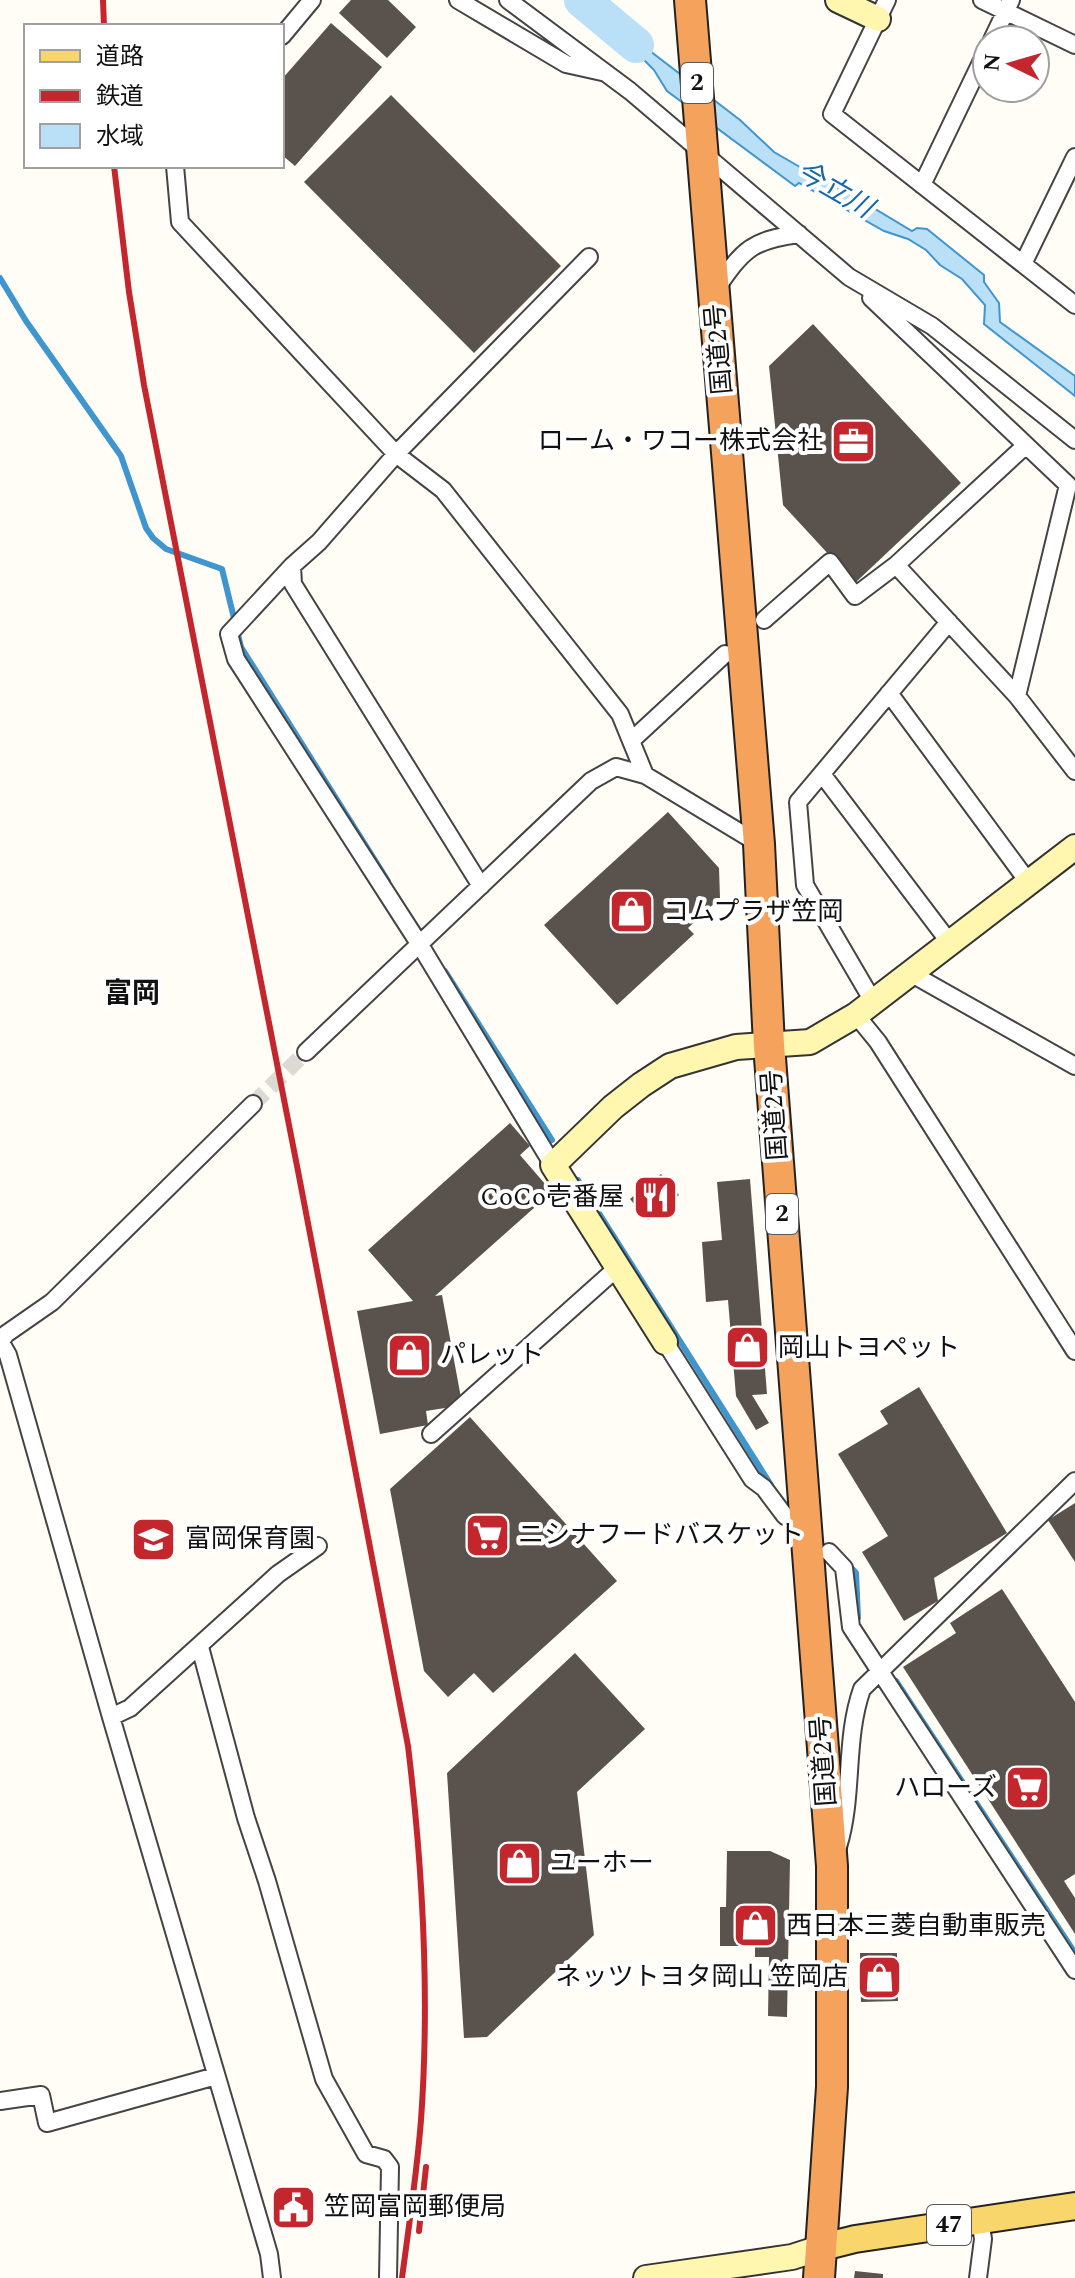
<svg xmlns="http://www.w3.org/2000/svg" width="1075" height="2278" font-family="Spectral,'Noto Sans JP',serif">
<rect width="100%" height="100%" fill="#fffdf5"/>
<!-- water -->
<path fill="#b9e0f7" stroke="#3f96cf" stroke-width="2" d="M598,13L612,23L616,20L637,41L740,120L774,152L838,189L843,188L847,192L912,231L917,228L927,229L984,275V282L999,303L1000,322L1075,376V396L984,324L985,305L962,279L940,265L926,250L908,239L884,231L799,183L795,186L667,91L654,70Z"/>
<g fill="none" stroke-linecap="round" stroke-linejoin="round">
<!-- stream -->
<path stroke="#3f96cf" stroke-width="6" d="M0,278L26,321L121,456L146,528L153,538L166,549L222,569L241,647L388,881
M445,971L552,1140
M578,1180L771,1485
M848,1564L856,1573L858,1618
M896,1681L1075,1953"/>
<!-- river -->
<path stroke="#b9e0f7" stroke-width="36" d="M582,0L636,45"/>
</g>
<!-- building -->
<path fill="#5a524d" d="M351,0H388L416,27L387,58L339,13Z
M331,23L382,67L295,166L282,155V79Z
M391,95L561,266L474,353L304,182Z
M813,324L961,483L855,583L783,505L769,366Z
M668,812L719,868L720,898L688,928L694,934L617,1005L544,925Z
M510,1123L530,1146L520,1155L552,1192L435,1296L442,1295L461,1398L451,1407L426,1411L428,1425L380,1434L357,1311L413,1301L368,1250Z
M661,1174L679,1195L648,1220L630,1199Z
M750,1179L767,1394L752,1395L769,1423L756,1430L736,1396L728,1300L706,1302L702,1242L722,1240L717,1182Z
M919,1387L1007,1533L934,1578L938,1601L904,1621L862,1552L888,1536L838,1454L888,1424L880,1411Z
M470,1417L617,1581L493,1693L474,1673L448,1697L424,1671L390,1489Z
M1075,1503V1562L1048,1520Z
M1002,1589L1075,1702V1874L1064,1881L1075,1898V1934L903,1667L956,1633L950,1623Z
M575,1653L645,1729L577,1792L594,1935L487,2037L464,2038L447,1773Z
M727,1851H770L790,1860L787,2017L768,2016L769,1957H755V1946H720V1907H726Z
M860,1953H897L898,2001L861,2002Z
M855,2271L883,2274V2278H854Z"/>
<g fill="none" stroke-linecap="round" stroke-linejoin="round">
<!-- street-tunnel -->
<path stroke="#dbdad3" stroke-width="16" stroke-dasharray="16 8" stroke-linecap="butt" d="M253,1104L306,1052"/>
<defs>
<path id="street" d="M458,0L566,64L602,72
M508,0L630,91L849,277L932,326L1075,440
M887,0L832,114L1075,305
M982,0L1075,45
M282,36L312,0
M992,40L1011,0
M175,166L180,222L396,454L443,490L620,714L645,775
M922,185L987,50
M1023,264L1075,157
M716,289C743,250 751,240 799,234
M871,298L1068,485L1017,696L1075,771
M292,566L293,584L481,886
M764,620L830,562L855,596L896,565
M889,693L1029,883
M1017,696L896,565L1026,445
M631,741L725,654
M822,774L950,943
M912,974L1075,1066
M874,1003L805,885L798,802L949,622
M856,1015L878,1042L1075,1351
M306,1052L591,781L616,767L645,775L759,844
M553,1165L420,945L236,659L229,634L292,566L319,542L396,454L589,257
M0,1341L8,1355L111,1717L269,2254L272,2278
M1,1341L6,1334L52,1302L253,1104
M665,1342L752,1479L764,1488L785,1516
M431,1434L617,1268
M829,1552L844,1568L851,1627L1075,1970
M200,1647L246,1818L267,1881L324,2079L366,2154L384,2159L390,2167L388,2278
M111,1717L130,1708L278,1574L318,1546
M838,1847C854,1795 844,1740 862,1689L1075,1481
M0,2101L41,2095L47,2123L216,2076
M978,2278L983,2239L980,2220"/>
<path id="secondary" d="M838,0L878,19
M665,1342L553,1165L613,1107L641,1085L670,1066L736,1047L810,1042L856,1015L1075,847
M646,2278L792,2257L823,2247"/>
<path id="primary" d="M823,2247L855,2239L1075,2206"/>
<path id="highway" d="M690,0L759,844L769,1045L832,1866V2087L819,2278"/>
</defs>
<!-- street casing -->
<use href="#street" stroke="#444" stroke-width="20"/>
<!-- secondary casing -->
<use href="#secondary" stroke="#333" stroke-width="28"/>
<!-- primary casing -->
<use href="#primary" stroke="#222" stroke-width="30"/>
<!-- highway casing -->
<use href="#highway" stroke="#222" stroke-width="34"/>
<!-- street -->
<use href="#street" stroke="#fff" stroke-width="16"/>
<!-- secondary -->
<use href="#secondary" stroke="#fff6b0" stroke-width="24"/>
<!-- primary -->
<use href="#primary" stroke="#f9d66b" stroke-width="26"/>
<!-- highway -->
<use href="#highway" stroke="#f5a25d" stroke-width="30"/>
<!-- rail -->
<path stroke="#c4262e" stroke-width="6" d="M103,0L104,26
M114,166L129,292L144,385L298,1171L408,1746C423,1870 430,1995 421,2120C417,2172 409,2225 402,2278
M419,2231L426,2167"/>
</g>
<!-- icons -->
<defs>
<symbol id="office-square" viewBox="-11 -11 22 22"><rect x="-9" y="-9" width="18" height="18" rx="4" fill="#c4262e" stroke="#fff"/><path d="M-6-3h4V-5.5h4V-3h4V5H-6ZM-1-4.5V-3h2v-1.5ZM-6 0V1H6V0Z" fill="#fff"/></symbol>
<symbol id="shop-square" viewBox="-11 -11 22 22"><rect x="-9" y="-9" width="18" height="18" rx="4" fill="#c4262e" stroke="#fff"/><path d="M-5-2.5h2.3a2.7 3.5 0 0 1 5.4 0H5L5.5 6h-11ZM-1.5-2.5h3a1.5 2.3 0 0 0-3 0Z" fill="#fff"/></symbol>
<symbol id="restaurant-square" viewBox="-11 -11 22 22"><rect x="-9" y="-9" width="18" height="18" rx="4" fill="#c4262e" stroke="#fff"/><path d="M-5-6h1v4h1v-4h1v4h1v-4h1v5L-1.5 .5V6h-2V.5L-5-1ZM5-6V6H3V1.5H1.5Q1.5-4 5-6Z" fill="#fff"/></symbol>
<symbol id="supermarket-square" viewBox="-11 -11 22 22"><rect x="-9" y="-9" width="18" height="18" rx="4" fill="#c4262e" stroke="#fff"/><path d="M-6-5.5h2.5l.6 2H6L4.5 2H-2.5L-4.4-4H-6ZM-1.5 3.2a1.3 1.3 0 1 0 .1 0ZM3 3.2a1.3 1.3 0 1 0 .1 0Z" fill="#fff"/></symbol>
<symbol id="school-square" viewBox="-11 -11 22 22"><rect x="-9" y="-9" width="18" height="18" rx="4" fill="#c4262e" stroke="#fff"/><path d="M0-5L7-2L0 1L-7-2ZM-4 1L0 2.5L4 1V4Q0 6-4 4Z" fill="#fff"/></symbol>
<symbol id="civic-square" viewBox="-11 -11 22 22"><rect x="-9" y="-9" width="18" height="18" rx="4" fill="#c4262e" stroke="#fff"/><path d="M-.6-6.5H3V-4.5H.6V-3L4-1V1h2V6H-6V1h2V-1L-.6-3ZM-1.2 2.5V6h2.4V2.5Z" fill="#fff"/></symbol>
</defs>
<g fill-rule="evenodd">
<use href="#office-square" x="828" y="416" width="51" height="51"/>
<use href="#shop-square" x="606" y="886" width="51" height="51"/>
<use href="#restaurant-square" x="630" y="1172" width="51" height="51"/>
<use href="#shop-square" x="722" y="1322" width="51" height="51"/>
<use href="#shop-square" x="384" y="1330" width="51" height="51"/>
<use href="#supermarket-square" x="462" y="1510" width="51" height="51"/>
<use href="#school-square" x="128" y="1514" width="51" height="51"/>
<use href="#supermarket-square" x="1002" y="1762" width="51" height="51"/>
<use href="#shop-square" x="494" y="1838" width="51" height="51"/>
<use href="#shop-square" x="730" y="1900" width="51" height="51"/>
<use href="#shop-square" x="854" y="1952" width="51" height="51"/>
<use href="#civic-square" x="268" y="2182" width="51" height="51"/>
</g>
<g text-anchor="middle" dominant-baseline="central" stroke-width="8" stroke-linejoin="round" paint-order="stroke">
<!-- shield labels -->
<g fill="#fff" stroke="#585858" stroke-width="2">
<rect x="681" y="63" width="32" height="40" rx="6"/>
<rect x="766" y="1194" width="32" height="40" rx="6"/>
<rect x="927" y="2205" width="44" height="40" rx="6"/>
</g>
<g font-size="24" font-weight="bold" fill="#111">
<text x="697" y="83">2</text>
<text x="782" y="1214">2</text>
<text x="949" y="2225">47</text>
</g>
<!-- street labels -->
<g font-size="26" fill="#111" stroke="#fff">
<text transform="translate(719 349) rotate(-95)">国道2号</text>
<text transform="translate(775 1115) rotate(-94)">国道2号</text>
<text transform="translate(824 1761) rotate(-94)">国道2号</text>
</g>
<!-- poi labels -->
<g font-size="26" fill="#111" stroke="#fff" text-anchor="start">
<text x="823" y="441" text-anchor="end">ローム・ワコー株式会社</text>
<text x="663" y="912">コムプラザ笠岡</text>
<text x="624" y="1197" text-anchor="end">CoCo壱番屋</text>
<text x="778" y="1348">岡山トヨペット</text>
<text x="440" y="1355">パレット</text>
<text x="518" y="1535">ニシナフードバスケット</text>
<text x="185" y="1539">富岡保育園</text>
<text x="997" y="1788" text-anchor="end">ハローズ</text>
<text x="550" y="1863">ユーホー</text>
<text x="786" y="1926">西日本三菱自動車販売</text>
<text x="848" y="1977" text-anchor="end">ネッツトヨタ岡山 笠岡店</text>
<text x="324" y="2207">笠岡富岡郵便局</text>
</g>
<!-- water labels -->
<g font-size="28" font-style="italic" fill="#1768a6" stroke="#fff">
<text transform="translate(834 190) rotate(30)">今立川</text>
</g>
<!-- neighbourhood labels -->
<g font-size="28" font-weight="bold" fill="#111" stroke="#fff">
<text x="132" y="993">富岡</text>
</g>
</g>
<!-- legend -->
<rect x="24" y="24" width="260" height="144" fill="#ffffff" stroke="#a0a0a0" stroke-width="2"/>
<rect x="40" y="50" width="40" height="12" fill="#f9d66b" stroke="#a0a0a0" stroke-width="2"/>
<text x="96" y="64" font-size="24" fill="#111111">道路</text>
<rect x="40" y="90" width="40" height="12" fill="#c4262e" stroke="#a0a0a0" stroke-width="2"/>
<text x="96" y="104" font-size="24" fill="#111111">鉄道</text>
<rect x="40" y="124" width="40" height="24" fill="#b9e0f7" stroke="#a0a0a0" stroke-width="2"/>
<text x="96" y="144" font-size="24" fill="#111111">水域</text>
<!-- north arrow -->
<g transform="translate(1011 64) rotate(275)"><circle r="38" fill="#ffffff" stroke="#a0a0a0" stroke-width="2"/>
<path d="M0-6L14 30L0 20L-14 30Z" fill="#c4262e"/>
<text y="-12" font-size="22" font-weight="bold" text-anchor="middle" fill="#111111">N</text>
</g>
</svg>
